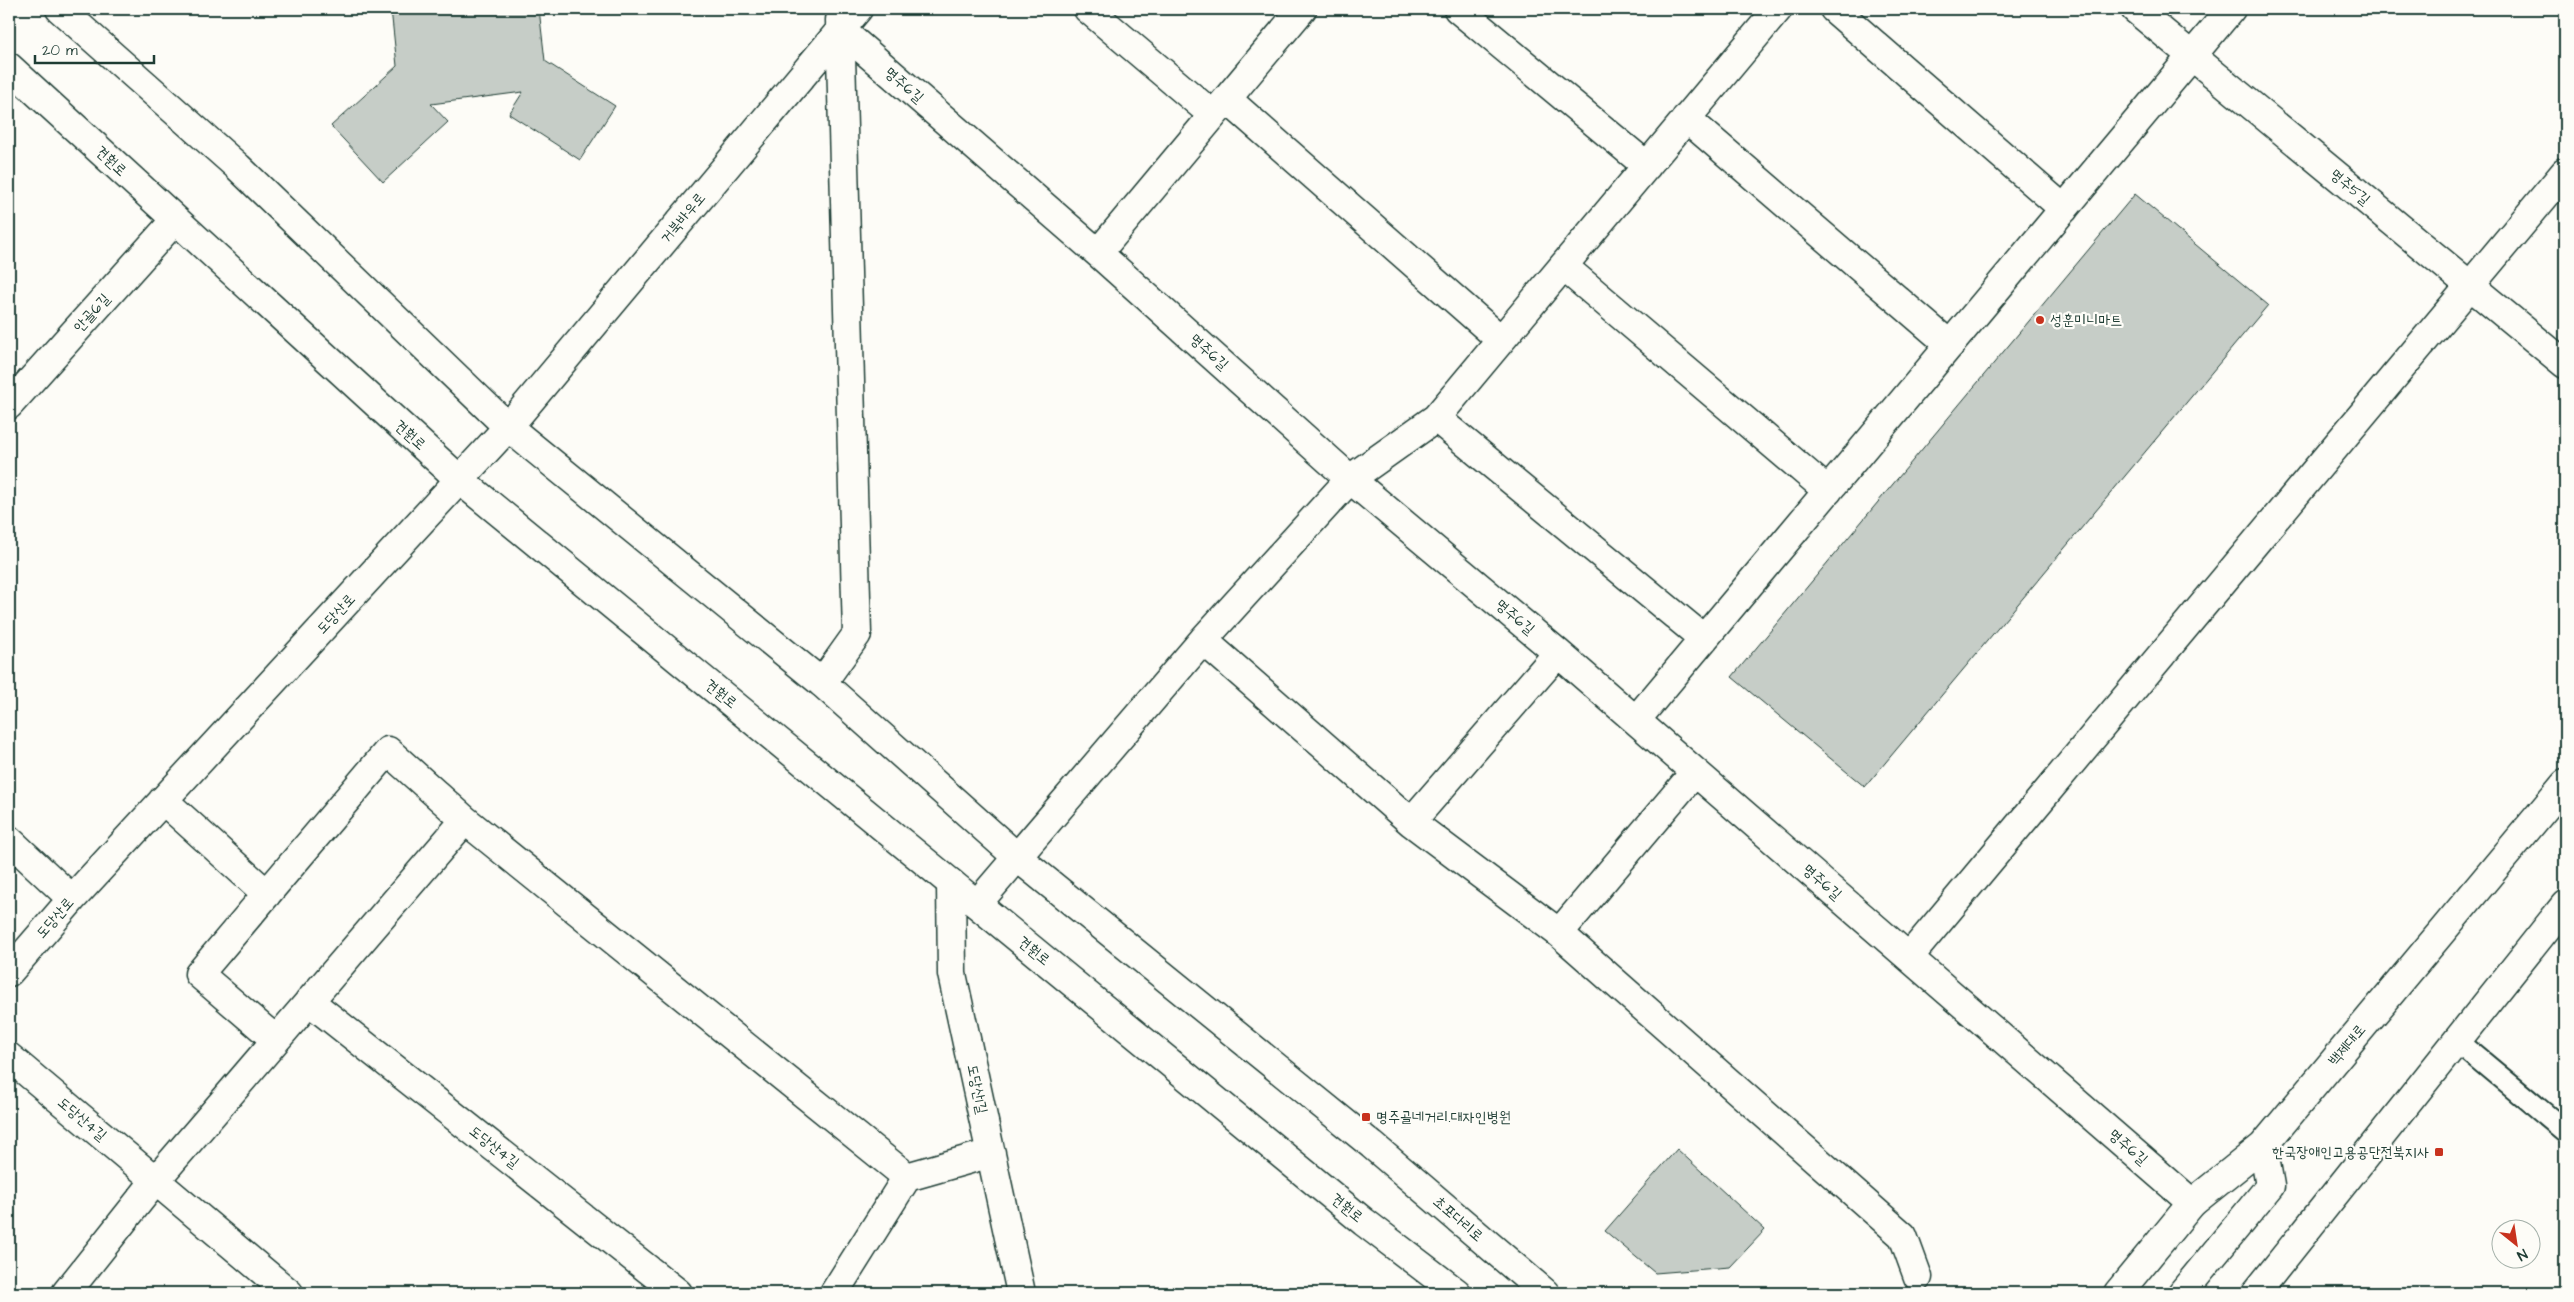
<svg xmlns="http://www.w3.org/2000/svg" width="2574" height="1302" font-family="'Architects Daughter','Poor Story',sans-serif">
<rect width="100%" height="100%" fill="#fdfcf7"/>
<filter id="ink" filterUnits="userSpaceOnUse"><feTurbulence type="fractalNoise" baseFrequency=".02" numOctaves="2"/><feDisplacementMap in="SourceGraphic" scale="10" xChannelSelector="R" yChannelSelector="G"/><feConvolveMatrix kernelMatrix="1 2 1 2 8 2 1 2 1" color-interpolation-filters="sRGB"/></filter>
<g filter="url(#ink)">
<!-- building -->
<path fill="#c6cdc7" stroke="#1f3d34" d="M391,9H539L545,61L615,106L580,160L509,114L523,92L431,104L448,122L383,182L331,126L397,66Z
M2135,194L2268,305L1865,787L1732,677Z
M1677,1149L1765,1230L1730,1267L1655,1273L1605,1231Z"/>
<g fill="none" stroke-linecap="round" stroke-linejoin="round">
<defs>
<path id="lane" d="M2457,1041L2565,1131"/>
<path id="street" d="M1088,9L1213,115
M1458,9L1647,166
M1834,9L2064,209
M2135,9L2565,364
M841,30L1098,253L1350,479L1558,653L2192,1203
M1227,99L1501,340
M1686,118L1950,345
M1098,253L1302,9
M1563,266L1828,491
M9,405L175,220
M1436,418L1704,639
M1203,640L1411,822L1559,933L1903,1236L1918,1277
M822,683L857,634L840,20
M1636,720L2231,9
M163,800L267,894
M1411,822L1558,653
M9,840L72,899
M951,883L952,974L1021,1293
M977,904L1203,640L1350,479L1436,418L1778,9
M1559,933L1695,772
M1909,957L2565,172
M9,972L72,899L508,427L858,9
M309,1001L678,1293
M276,1040L199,974L388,751L465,820L907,1177L834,1293
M9,1057L289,1293
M907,1177L991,1153
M66,1293L155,1181L465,820"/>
<path id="secondary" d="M60,9L238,167L508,427L822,683L1017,857L1372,1145L1545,1293
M9,67L460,480L1364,1222L1457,1293
M2118,1293L2192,1203L2263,1146L2565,784
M2182,1293L2270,1186L2263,1146
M2256,1293L2565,905"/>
</defs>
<!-- lane casing -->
<use href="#lane" stroke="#1f3d34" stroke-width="25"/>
<!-- street casing -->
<use href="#street" stroke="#1f3d34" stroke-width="31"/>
<!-- secondary casing -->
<use href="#secondary" stroke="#1f3d34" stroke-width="31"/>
<!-- lane -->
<use href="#lane" stroke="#fdfcf7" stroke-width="21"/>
<!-- street -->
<use href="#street" stroke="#fdfcf7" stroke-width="28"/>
<!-- secondary -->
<use href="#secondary" stroke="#fdfcf7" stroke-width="28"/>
</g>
</g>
<!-- markers -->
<g fill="#c8321e" stroke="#fdfcf7" stroke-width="2">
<circle cx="2040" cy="320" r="5"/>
<rect x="1361" y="1112" width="10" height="10" rx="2.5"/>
<rect x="2434" y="1147" width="10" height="10" rx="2.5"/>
</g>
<g text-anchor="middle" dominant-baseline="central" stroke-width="4.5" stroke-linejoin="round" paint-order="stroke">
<!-- street labels -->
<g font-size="15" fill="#1f3d34" stroke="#fdfcf7">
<text transform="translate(904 85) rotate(41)">명주6길</text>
<text transform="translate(111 161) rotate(43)">견훤로</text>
<text transform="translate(2350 187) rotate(40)">명주5길</text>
<text transform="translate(683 218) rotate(-50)">거북바우로</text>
<text transform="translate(92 313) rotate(-48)">안골6길</text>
<text transform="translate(1209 352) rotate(42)">명주6길</text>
<text transform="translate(410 435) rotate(42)">견훤로</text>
<text transform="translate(336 614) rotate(-47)">도당산로</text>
<text transform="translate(1515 617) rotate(40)">명주6길</text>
<text transform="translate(721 694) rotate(39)">견훤로</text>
<text transform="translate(1822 882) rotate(41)">명주6길</text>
<text transform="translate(55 918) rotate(-49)">도당산로</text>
<text transform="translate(1034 951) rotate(39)">견훤로</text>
<text transform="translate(2347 1045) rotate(-50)">백제대로</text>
<text transform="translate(977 1089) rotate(78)">도당산1길</text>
<text transform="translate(82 1119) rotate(40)">도당산4길</text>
<text transform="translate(494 1147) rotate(38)">도당산4길</text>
<text transform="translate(2128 1147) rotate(41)">명주6길</text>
<text transform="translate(1347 1208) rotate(39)">견훤로</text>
<text transform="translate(1458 1219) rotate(41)">초포다리로</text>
</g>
<!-- poi labels -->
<g font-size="15" fill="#1f3d34" stroke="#fdfcf7" text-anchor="start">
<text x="2050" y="320">성훈미니마트</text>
<text x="1376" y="1117">명주골네거리.대자인병원</text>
<text x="2429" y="1152" text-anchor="end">한국장애인고용공단전북지사</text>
</g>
</g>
<!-- margin -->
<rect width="2574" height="1302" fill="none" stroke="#fdfcf7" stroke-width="30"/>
<rect x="15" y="15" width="2544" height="1272" fill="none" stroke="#1f3d34" stroke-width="2" filter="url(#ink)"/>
<!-- north arrow -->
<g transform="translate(2516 1244) rotate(150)"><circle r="24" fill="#fdfcf7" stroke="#a4b0a9"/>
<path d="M0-4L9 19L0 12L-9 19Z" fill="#c8321e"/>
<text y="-8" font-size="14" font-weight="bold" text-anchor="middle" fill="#1f3d34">N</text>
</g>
<!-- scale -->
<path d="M35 55v8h119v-8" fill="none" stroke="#1f3d34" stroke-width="2.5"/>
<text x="42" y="55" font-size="15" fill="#1f3d34" stroke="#fdfcf7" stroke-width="4" paint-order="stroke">20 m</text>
</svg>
